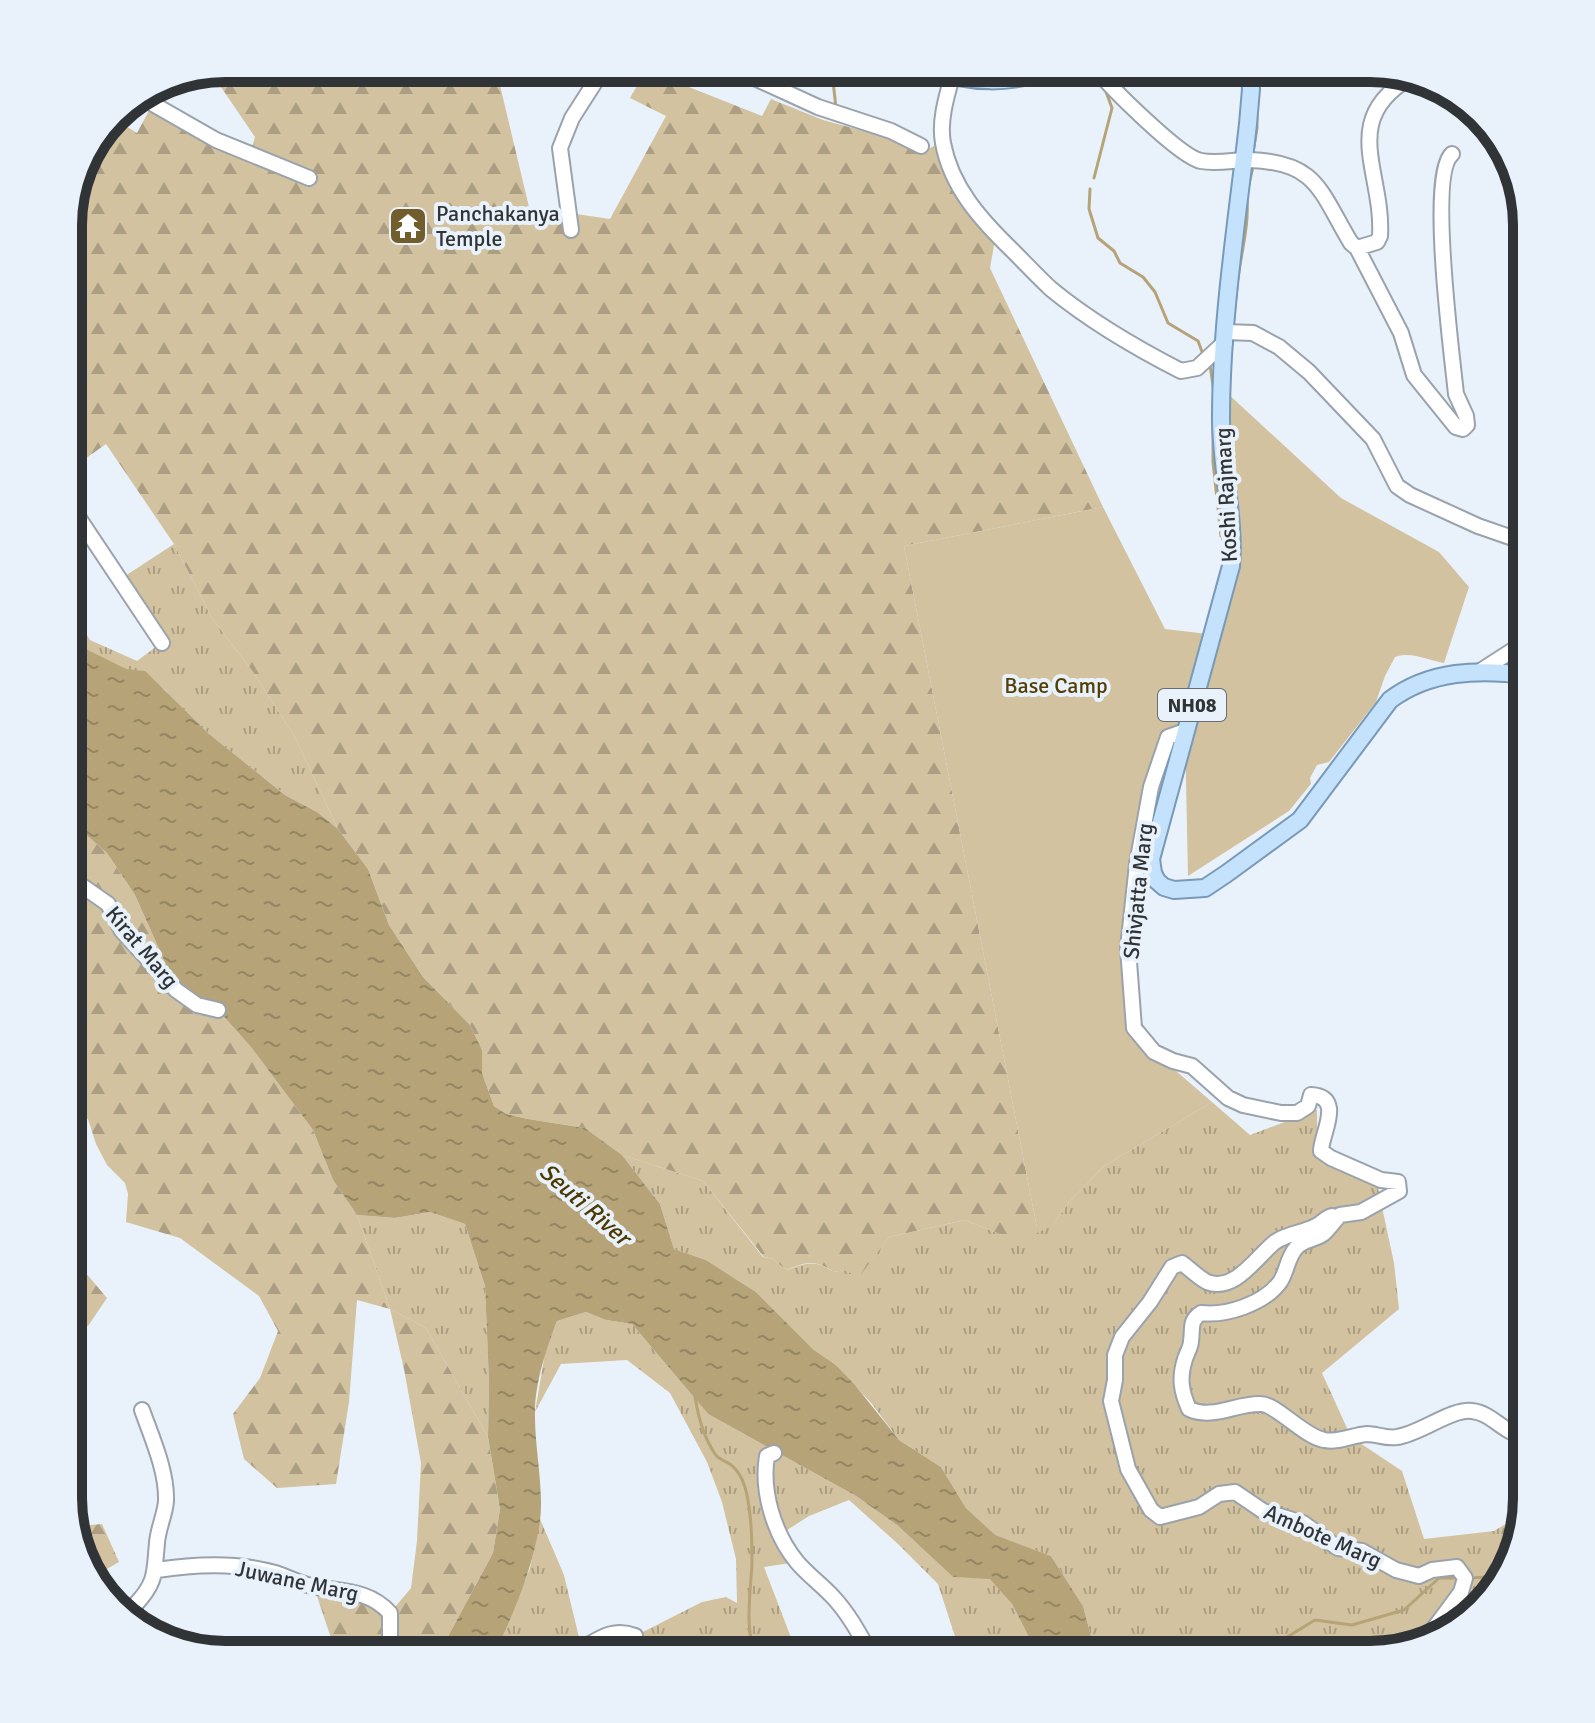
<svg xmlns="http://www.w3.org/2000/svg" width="1595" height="1723" font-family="Signika,sans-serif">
<defs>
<pattern id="grass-tufts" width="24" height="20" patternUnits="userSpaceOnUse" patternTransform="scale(2)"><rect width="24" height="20" fill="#d2c29f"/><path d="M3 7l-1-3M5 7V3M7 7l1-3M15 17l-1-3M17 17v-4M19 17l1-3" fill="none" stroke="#ab9e82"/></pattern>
<pattern id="forest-firs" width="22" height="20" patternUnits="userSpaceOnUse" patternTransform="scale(2)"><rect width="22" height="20" fill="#d2c29f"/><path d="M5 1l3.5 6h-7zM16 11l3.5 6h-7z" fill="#ab9e82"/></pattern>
<pattern id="water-ripples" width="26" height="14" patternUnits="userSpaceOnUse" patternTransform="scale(2)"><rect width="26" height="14" fill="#b6a378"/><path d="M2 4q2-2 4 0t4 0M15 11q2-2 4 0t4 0" fill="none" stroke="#948663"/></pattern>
</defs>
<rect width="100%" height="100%" fill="#e9f2fb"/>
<!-- grass -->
<path fill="url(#grass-tufts)" d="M174,544L212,618L253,672L295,737L338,829L317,812L285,795L208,733L171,698L165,690L76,644L68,630V604L90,640L137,661L161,643L119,580Z
M1212,1102L1250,1135L1317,1110V1158L1376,1179L1394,1263L1399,1309L1322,1373L1351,1437L1402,1471L1424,1539L1494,1531L1524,1513L1511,1567L1490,1577L1495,1587L1466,1622L1370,1655H1096L1083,1606L1051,1556L995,1536L966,1508L941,1467L899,1440L872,1404L836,1365L814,1350L756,1292L706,1260L674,1249L660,1204L622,1155L703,1181L763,1257L773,1259L786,1270C807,1263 814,1259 834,1272L844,1270L859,1276L889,1237L965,1220L1002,1235L1054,1223L1070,1201L1104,1166Z
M430,1212L465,1224L485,1286L489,1382L488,1437L426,1328L390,1309L357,1215L395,1218Z
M586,1312L606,1320L632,1324L708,1414L856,1496L897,1525L953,1577L990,1578L1012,1604L1038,1655H961L938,1584L898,1544L849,1500L809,1516L781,1534L797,1562L764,1567L790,1635L802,1655H494L530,1568L540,1519L564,1575L582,1650L604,1634L635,1636L702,1602L726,1597L737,1603L736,1559L722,1502L707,1462L670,1393L627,1360L561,1364L535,1412L545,1353L557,1321Z"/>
<!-- forest -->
<path fill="url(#forest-firs)" d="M225,68H492L498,77L529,207L610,219L666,116L630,98L646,70L762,116L771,99L823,120L897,140L921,153L943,141L950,169L996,234L990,268L1103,507L904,546L1038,1233L1002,1235L965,1220L889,1237L859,1277L844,1270L834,1272C814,1259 807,1262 786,1270L773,1259L764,1257L703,1181L622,1155L585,1128L528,1119L506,1114L494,1106L482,1073V1050L470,1025L423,977L389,925L368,869L338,829L295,737L253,672L212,618L174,544L106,444L82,461L68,444V214L84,156L113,118L137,133L152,105L250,154L255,137L210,71Z
M68,819L107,853L135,895L171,976L218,1010L251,1047L313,1130L333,1180L357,1215L390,1309L426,1328L488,1437L500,1509L493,1553L438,1655H334L335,1650L314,1587L341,1590L390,1613L411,1588L417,1541L421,1463L404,1369L390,1309L357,1300L349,1402L336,1484L277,1488L244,1459L233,1414L260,1378L278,1331L259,1296L180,1238L126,1222L128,1194L125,1183L107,1165L96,1144L88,1119L68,1113V1024L80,1008L68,967L72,952L68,946Z
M68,1263L79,1265L107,1298L88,1326L68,1313Z
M102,1524L119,1562L95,1576L78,1526Z"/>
<!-- park -->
<path fill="#d2c29f" d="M1226,392L1341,498L1439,552L1469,587L1444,663C1427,660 1411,651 1395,657L1385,676L1376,702L1329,762L1317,765L1310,778L1311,784L1289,811L1188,876L1185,731L1168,737L1128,948L1130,992L1154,1052L1212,1102L1104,1166L1070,1201L1054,1223L1038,1233L904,546L1103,507L1165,629L1216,635L1232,585Z"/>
<!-- water -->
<path fill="url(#water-ripples)" d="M68,630L76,644L126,669L145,671L208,733L285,795L317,812L338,829L368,869L389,925L423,977L470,1025L482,1050V1073L494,1106L506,1114L528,1119L585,1128L622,1155L660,1204L674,1249L706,1260L756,1292L814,1350L836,1365L855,1385L899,1440L941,1467L966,1508L995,1535L1051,1556L1083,1606L1096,1655H1038L1012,1604L990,1579L953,1577L897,1525L856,1496L708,1414L632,1324L606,1320L586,1312L557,1321C546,1350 534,1385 535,1417C535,1450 544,1489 540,1521C533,1569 514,1612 494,1655H438L493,1553L500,1509L488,1437L489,1382L485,1286L465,1224L430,1212L395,1218L357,1215L333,1180L313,1130L251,1047L218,1010L171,976L135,895L107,853L68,819Z"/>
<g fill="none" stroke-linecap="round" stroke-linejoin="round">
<!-- stream -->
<path stroke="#b6a378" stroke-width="3" d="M827,68L833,81L836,108
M1254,147L1257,128V68
M1094,178L1112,108L1105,89
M1248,188L1253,167
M1090,189L1089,209L1098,238L1114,251L1120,263L1143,277L1155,292L1168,323L1198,341L1204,357
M1238,279C1241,253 1249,226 1247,200
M1233,324L1237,287
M1210,365L1214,392
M1213,412V462L1221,536
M695,1396C698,1417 703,1436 715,1454C719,1460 724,1460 730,1464C745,1475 748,1497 750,1515C752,1531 752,1548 752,1564C751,1587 743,1638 758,1655
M1469,1578L1489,1577L1511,1567
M1258,1655L1315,1620L1352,1625L1404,1610L1439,1578H1457"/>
<defs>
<path id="minor" d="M733,68L818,107L891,131L921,146
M1095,68C1110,87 1180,157 1201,161C1217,164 1234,160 1250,160C1318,162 1320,192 1351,243L1357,248L1401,333L1414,375L1456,427L1463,429L1467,425L1466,416L1456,394C1452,355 1428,175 1452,154
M952,77C946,98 939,122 943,143C951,187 981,220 1012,250C1025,263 1038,277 1051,289C1090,321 1136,348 1181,371L1197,368L1225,342
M139,96L216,140L309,178
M571,230L560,148L572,118L604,68
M1357,248L1377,242L1380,236C1384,172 1338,120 1411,77
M1226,332L1253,333L1279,347L1309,372L1373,439L1397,486L1410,495L1478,526L1527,543
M68,502L162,643
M1479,672L1527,641
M1185,731L1168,737L1151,787L1137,864L1128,948L1134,1028L1154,1052L1173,1061L1192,1066L1228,1098L1243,1105L1281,1113H1297L1308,1106L1311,1095C1345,1097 1321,1134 1321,1151L1331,1158L1381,1180L1398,1182L1399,1191L1361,1212L1340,1215C1334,1221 1329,1229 1323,1234C1315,1240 1302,1240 1296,1248C1287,1258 1287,1272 1280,1282C1264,1304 1226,1316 1201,1313C1189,1321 1193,1328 1191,1341C1191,1347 1187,1353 1185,1359C1179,1378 1181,1391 1189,1409C1213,1420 1236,1403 1261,1404C1276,1404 1303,1436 1324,1440C1338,1443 1353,1435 1367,1434C1377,1434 1386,1439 1397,1437C1420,1434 1452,1408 1472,1411C1493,1413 1505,1436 1527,1436
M68,876L108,904L122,931L176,990L197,1005L218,1010
M1332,1216C1324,1218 1323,1223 1316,1226C1303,1233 1288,1233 1275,1242C1257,1256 1235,1293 1207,1282C1199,1278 1190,1269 1182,1263L1172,1267L1150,1302L1122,1337L1115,1355V1380L1111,1401L1128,1469L1151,1510L1160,1517L1199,1507L1219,1494L1235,1492L1263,1511L1303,1523L1338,1548L1362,1551L1396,1570L1419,1576L1432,1570L1457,1567L1465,1578L1461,1592L1429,1635
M142,1410C152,1438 167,1471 166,1501C165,1515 158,1528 157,1543C154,1572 157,1582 135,1605V1616L166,1637L168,1642
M774,1453L767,1456C761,1491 774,1534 797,1562C808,1575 822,1585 833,1597C849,1614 860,1635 871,1655
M157,1570C195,1564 237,1562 275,1573C288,1577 302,1585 316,1587C344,1592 369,1590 390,1613V1655
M568,1655C592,1647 607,1625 635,1636V1644L625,1655"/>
<path id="major" d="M927,68C971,84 1010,85 1054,68
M1249,68L1251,89L1248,124C1237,221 1221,321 1221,419C1221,468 1235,517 1231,566L1151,859L1153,873L1157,881L1164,887L1174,890L1205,888L1226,874L1300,820L1390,700C1430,670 1479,669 1527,675"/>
</defs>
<!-- minor casing -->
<use href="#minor" stroke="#9aa3ab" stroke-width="18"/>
<!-- major casing -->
<use href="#major" stroke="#7899b7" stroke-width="20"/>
<!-- minor -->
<use href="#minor" stroke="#fff" stroke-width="14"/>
<!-- major -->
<use href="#major" stroke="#c5e2fd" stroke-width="16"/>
</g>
<!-- icons -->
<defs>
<symbol id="temple-square" viewBox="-11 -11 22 22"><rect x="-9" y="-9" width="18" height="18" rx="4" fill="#725d2c" stroke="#e9f2fb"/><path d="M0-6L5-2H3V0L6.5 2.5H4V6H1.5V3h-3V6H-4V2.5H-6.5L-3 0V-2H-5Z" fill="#fff"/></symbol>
</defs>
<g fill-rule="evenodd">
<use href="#temple-square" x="386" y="204" width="44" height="44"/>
</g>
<g text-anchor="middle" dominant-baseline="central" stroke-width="8" stroke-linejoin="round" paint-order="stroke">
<!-- shield labels -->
<rect fill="#e9f2fb" stroke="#686d72" stroke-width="2" x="1158" y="689" width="68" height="32" rx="6"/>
<g font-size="20" font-weight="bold" fill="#303437">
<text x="1192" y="705">NH08</text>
</g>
<!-- poi labels -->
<g font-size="22" fill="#303437" stroke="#e9f2fb" text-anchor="start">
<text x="436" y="213">Panchakanya<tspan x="436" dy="25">Temple</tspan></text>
</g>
<!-- street labels -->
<g font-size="22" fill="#303437" stroke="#e9f2fb">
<text transform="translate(1226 495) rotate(-93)">Koshi Rajmarg</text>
<text transform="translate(1138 891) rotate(-84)">Shivjatta Marg</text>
<text transform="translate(142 947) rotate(50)">Kirat Marg</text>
<text transform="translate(1323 1536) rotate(24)">Ambote Marg</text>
<text transform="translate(297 1581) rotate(12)">Juwane Marg</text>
</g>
<!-- park labels -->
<g font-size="22" fill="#533f06" stroke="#e9f2fb">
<text x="1056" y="685">Base Camp</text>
</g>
<!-- water labels -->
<g font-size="24" font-style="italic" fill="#4d3900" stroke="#e9f2fb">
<text transform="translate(585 1204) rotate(41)">Seuti River</text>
</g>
</g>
<!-- crop -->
<path d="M0 0H1595V1723H0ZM225 82H1370A143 143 0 0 1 1513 225V1498A143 143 0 0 1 1370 1641H225A143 143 0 0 1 82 1498V225A143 143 0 0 1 225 82Z" fill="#e9f2fb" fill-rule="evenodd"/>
<path fill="none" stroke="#303437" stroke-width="10" d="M225 82H1370A143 143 0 0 1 1513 225V1498A143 143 0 0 1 1370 1641H225A143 143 0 0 1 82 1498V225A143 143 0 0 1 225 82Z"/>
</svg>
